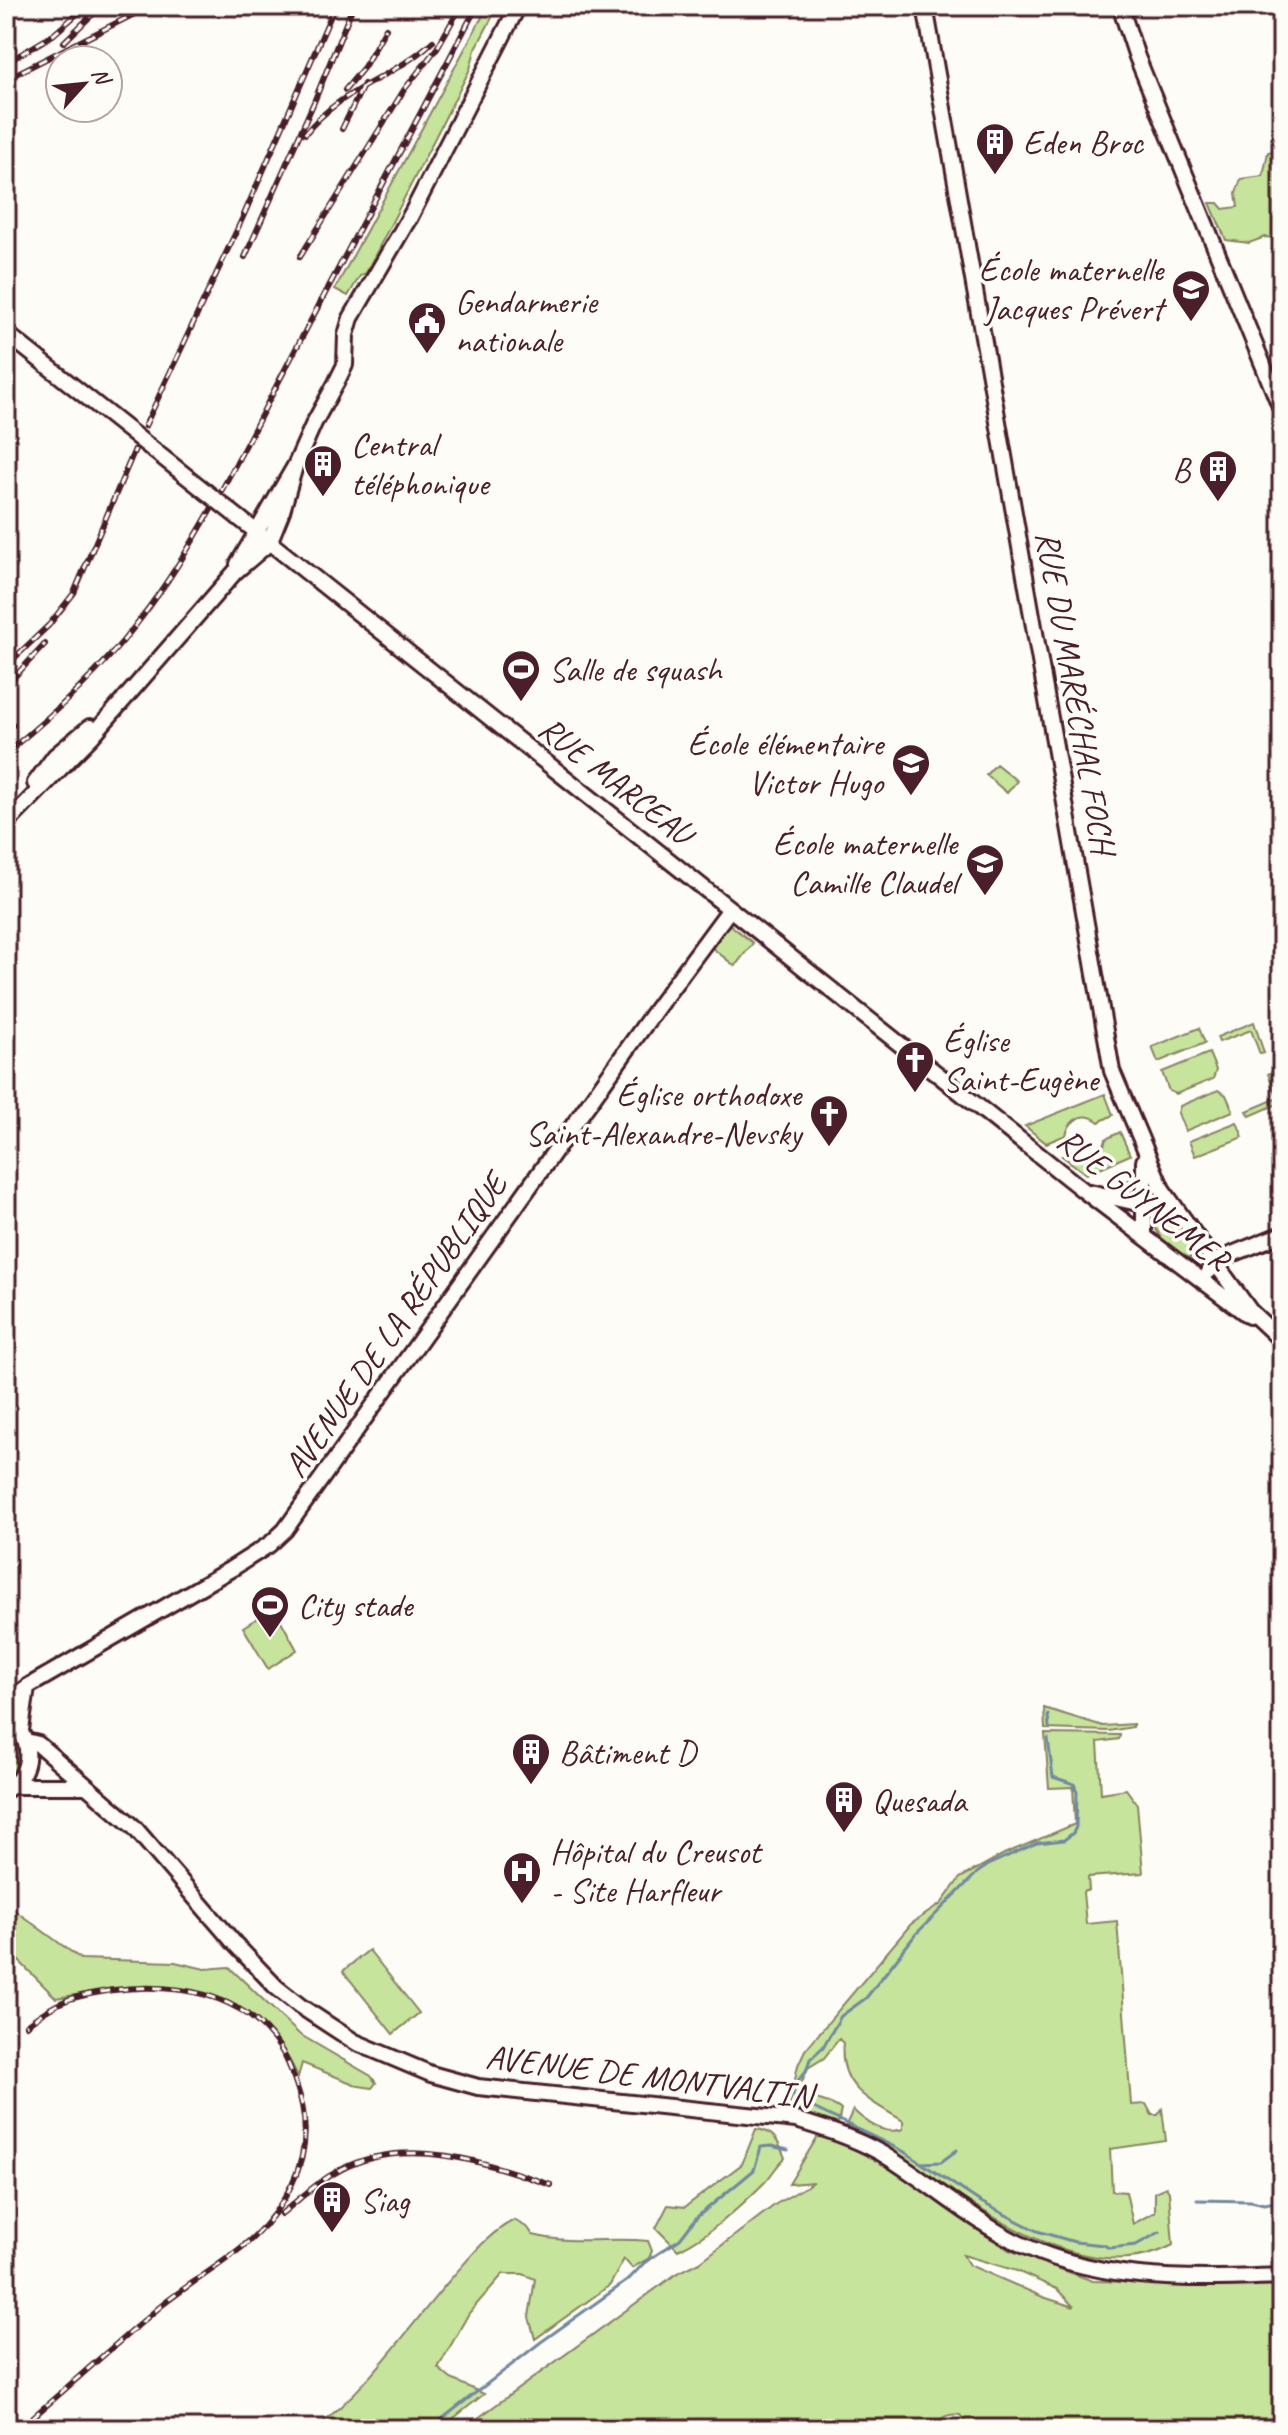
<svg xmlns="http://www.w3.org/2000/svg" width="1288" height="2435" font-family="Caveat,sans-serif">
<rect width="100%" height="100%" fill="#fdfcf7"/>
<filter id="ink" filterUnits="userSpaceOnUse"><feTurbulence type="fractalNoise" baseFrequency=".0125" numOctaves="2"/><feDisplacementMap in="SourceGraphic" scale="16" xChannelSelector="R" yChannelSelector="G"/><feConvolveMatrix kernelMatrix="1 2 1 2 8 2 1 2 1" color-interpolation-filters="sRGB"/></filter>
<g filter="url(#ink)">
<!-- green -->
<path fill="#c6e49c" stroke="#888264" stroke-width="2" fill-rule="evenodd" d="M488,6H498L475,50L470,69L366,273L360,276L348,296L335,289Z
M1282,149V239L1265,237L1249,243L1226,240L1210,203H1218L1223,209L1238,207L1236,193L1241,179L1263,176L1268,152Z
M996,764L1017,781L1007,793L986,775Z
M729,924L753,943L735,966L711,947Z
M1254,1022L1264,1053L1260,1054L1251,1030L1219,1042L1217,1037Z
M1199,1028L1205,1043L1158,1062L1152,1047Z
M1209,1053L1216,1070L1213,1079L1176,1094L1169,1091L1162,1072Z
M1272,1072L1282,1094V1102L1250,1116L1247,1111L1278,1098L1268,1074Z
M1218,1090L1226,1095L1233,1111L1185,1131L1178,1113L1180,1106Z
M1105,1094L1113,1115L1099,1122C1085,1111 1070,1118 1066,1135L1046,1143L1025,1126Z
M1237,1122L1243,1137L1195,1156L1189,1141Z
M1120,1132L1130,1155L1086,1174L1062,1156L1072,1152C1087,1162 1102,1156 1106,1139Z
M1134,1178L1138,1180L1137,1196L1104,1189Z
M1149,1209C1171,1219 1195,1229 1194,1257C1176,1262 1149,1227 1149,1209Z
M274,1608L297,1650L268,1669L243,1627Z
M1044,1708L1103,1726L1133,1724V1727L1109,1731L1045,1729Z
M6,1728C23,1744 25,1766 6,1782Z
M1045,1734L1120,1735L1119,1739L1098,1742L1101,1793L1126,1789L1137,1804L1143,1873L1088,1877L1089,1890L1083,1892L1086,1924L1117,1921L1131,2105L1146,2104L1152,2115H1158L1162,2109L1166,2141L1110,2149L1112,2191L1126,2192L1133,2224L1155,2212V2192L1166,2187L1169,2192L1173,2245C1068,2301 935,2169 846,2125L853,2110C866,2122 884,2136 903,2129V2121C871,2101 838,2088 843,2043L839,2039L824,2058L808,2068L799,2088C810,2102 829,2099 841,2110L838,2124L789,2107L798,2065L805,2050L911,1924L941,1904L960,1878L1004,1854L1075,1824L1073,1787L1049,1788Z
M6,1904L81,1959L175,1962L205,1969L229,1967L299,2034L371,2076L376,2083L372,2088L359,2086L302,2063L298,2077C286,2050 272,2033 248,2016C188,1974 123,1988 56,1998L6,1948Z
M369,1950L419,2013L393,2034L343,1971Z
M756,2129C775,2131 779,2143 785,2158C776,2166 772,2175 764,2183C739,2208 710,2235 678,2250L656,2228L668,2205L685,2207L742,2164Z
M818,2136L844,2142L872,2156L1009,2250L1093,2281L1175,2283L1282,2282V2429H971L960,2415C947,2413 939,2418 933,2429H463L676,2274L700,2262L776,2204L814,2182L789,2184ZM963,2255L1017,2271L1057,2289L1074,2307L1043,2297L969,2265Z
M514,2220L528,2228L533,2235C571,2245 610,2237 648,2241L652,2251L649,2258L632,2268L624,2259L610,2285L535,2339L529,2317L535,2279L523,2274H503L469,2313L438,2368L451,2379L484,2394L440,2429H314C370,2387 409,2326 455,2274C474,2253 489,2233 514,2220Z"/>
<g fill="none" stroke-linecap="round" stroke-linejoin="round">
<!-- stream -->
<path stroke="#7288a0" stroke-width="3" d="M1048,1715L1049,1727
M1048,1739L1053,1777L1074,1784L1077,1792L1076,1827L1073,1833L1064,1840L1037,1843L990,1864L978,1872L916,1934L866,1998L841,2016L823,2047L810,2059L806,2071L796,2083L793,2093L795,2099L903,2151L979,2201L1037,2231L1075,2242L1104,2245L1109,2248L1136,2245L1160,2232
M921,2163L941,2162L957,2150
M1197,2200L1251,2201L1264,2204L1282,2201
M429,2429L541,2342L628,2280L644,2263L680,2239L697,2217L754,2170L761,2147L771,2146L788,2150"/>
<defs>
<path id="secondary" d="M925,6L1112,1071L1162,1189L1250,1311L1282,1341
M1120,6L1137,57L1282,411
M409,219L518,6
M6,333L205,491
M239,518L1083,1190L1249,1316
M238,564L295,466L314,423L336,383L345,365L346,335L351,318L412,213
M35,783L55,756L90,727
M6,824L93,735L235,572L269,543L282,511L295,466
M1090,1192L1159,1208L1181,1220
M1144,1236V1161
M1209,1271L1220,1259L1282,1234
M6,1703L27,1687L231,1569L270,1544L285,1530L656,1009L730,909
M6,1718C34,1735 35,1773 6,1790
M21,1730L27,1687
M26,1741L38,1744L134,1827L236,1945L276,1987L300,2006L355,2042L431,2074L478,2087L796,2120C826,2129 854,2138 881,2153C923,2178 960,2211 1003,2235C1088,2283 1188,2280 1282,2276
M14,1786H84"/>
</defs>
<!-- secondary casing -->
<use href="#secondary" stroke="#4a1f2b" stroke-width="20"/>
<!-- secondary -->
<use href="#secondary" stroke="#fdfcf7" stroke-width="14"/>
<defs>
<path id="rail" d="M64,42L101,6
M6,63L53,35L84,8
M6,79L150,6
M345,90L364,67L386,28
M342,129L364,84
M305,134C341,88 393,79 433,41
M245,257L314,102L353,6
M300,257L404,90L437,48L461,6
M145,426L243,217L335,6
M6,666L49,625L74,593L135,449
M6,686L45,644
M6,729L13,725
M6,753C53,715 98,674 135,626C202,540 248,438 299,343C358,231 418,118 477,6
M281,2214C301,2198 317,2182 340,2170C406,2135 486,2162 551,2185
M19,2429C67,2388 113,2346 161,2306C212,2265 262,2247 292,2184C308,2152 308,2117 296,2084C290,2066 284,2051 271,2036C225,1980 137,1981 73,1998C57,2003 39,2015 26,2025"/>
</defs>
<!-- rail casing -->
<use href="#rail" stroke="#4a1f2b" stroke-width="6"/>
<!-- rail -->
<use href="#rail" stroke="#fdfcf7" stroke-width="3" stroke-dasharray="9" stroke-linecap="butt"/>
<defs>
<path id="secondary-bridge" d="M205,491L239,518"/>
</defs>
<!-- secondary-bridge casing -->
<use href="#secondary-bridge" stroke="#4a1f2b" stroke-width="20" stroke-linecap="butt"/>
<!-- secondary-bridge -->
<use href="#secondary-bridge" stroke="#fdfcf7" stroke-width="14"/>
</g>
</g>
<!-- icons -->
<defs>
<symbol id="building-pin" viewBox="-11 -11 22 30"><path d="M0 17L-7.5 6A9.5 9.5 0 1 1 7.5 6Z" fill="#4a1f2b" stroke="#fdfcf7"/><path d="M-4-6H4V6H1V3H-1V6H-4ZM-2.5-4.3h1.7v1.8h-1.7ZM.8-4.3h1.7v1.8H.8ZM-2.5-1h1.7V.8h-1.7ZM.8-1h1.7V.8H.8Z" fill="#fff"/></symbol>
<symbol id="school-pin" viewBox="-11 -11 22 30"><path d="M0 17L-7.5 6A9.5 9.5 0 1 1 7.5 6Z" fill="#4a1f2b" stroke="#fdfcf7"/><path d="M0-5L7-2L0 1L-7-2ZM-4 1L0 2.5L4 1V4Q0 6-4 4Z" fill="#fff"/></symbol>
<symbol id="civic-pin" viewBox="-11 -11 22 30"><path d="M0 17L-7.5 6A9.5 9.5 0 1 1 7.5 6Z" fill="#4a1f2b" stroke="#fdfcf7"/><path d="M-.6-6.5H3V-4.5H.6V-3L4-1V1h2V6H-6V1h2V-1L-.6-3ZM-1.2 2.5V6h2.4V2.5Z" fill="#fff"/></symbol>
<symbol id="stadium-pin" viewBox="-11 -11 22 30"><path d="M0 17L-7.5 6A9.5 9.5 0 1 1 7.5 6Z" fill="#4a1f2b" stroke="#fdfcf7"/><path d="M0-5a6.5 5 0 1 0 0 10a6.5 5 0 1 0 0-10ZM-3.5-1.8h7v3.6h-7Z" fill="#fff"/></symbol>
<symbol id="church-pin" viewBox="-11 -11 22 30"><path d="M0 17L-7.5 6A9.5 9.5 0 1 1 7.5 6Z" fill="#4a1f2b" stroke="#fdfcf7"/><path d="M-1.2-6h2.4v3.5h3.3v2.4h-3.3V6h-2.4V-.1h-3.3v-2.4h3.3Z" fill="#fff"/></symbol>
<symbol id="hospital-pin" viewBox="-11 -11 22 30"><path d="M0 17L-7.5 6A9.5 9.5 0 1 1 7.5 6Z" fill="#4a1f2b" stroke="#fdfcf7"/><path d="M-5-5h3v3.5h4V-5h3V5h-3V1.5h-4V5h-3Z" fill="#fff"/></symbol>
</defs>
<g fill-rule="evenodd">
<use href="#building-pin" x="973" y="120" width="44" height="60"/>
<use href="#school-pin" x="1169" y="267" width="44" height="60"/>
<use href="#civic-pin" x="405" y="299" width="44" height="60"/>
<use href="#building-pin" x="301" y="442" width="44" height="60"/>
<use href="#building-pin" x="1196" y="447" width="44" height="60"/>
<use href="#stadium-pin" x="499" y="647" width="44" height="60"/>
<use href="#school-pin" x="889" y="741" width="44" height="60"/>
<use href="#school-pin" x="963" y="841" width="44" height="60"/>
<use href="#church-pin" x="893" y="1038" width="44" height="60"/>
<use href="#church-pin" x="807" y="1092" width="44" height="60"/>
<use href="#stadium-pin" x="248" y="1583" width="44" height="60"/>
<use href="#building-pin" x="509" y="1730" width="44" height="60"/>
<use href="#building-pin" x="822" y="1778" width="44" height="60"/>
<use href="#hospital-pin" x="500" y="1849" width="44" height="60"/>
<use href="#building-pin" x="310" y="2178" width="44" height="60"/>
</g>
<g text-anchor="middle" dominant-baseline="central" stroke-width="7" stroke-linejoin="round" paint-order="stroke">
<!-- poi labels -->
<g font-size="34" fill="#4a1f2b" stroke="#fdfcf7" text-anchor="start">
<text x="1023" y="142">Eden Broc</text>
<text x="1163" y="269" text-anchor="end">École maternelle<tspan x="1163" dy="39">Jacques Prévert</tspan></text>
<text x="455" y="301">Gendarmerie<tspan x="455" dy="39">nationale</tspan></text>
<text x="351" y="444">Central<tspan x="351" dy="39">téléphonique</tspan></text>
<text x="1190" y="469" text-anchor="end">B</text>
<text x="549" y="669">Salle de squash</text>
<text x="883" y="743" text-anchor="end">École élémentaire<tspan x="883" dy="39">Victor Hugo</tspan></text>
<text x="957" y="843" text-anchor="end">École maternelle<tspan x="957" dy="39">Camille Claudel</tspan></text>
<text x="943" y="1040">Église<tspan x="943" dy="39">Saint-Eugène</tspan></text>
<text x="801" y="1094" text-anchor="end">Église orthodoxe<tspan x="801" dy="39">Saint-Alexandre-Nevsky</tspan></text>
<text x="298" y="1605">City stade</text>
<text x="559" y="1752">Bâtiment D</text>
<text x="872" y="1800">Quesada</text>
<text x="550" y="1851">Hôpital du Creusot<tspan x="550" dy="39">- Site Harfleur</tspan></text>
<text x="360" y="2200">Siag</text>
</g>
<!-- street labels -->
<g font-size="34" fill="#4a1f2b" stroke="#fdfcf7">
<text transform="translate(1076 692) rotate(80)">RUE DU MARÉCHAL FOCH</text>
<text transform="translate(616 780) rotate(38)">RUE MARCEAU</text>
<text transform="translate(1144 1199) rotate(38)">RUE GUYNEMER</text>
<text transform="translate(395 1325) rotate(-55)">AVENUE DE LA RÉPUBLIQUE</text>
<text transform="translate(649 2076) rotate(7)">AVENUE DE MONTVALTIN</text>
</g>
</g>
<!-- margin -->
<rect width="1288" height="2435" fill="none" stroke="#fdfcf7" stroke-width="32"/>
<rect x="16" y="16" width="1256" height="2403" fill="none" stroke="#4a1f2b" stroke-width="3" filter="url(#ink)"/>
<!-- north arrow -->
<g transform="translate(84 84) rotate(63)"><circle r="38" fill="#fdfcf7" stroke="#b5a4a5" stroke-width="2"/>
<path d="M0-6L14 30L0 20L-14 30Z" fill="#4a1f2b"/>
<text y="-12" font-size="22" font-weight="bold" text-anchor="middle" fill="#4a1f2b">N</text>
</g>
</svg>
